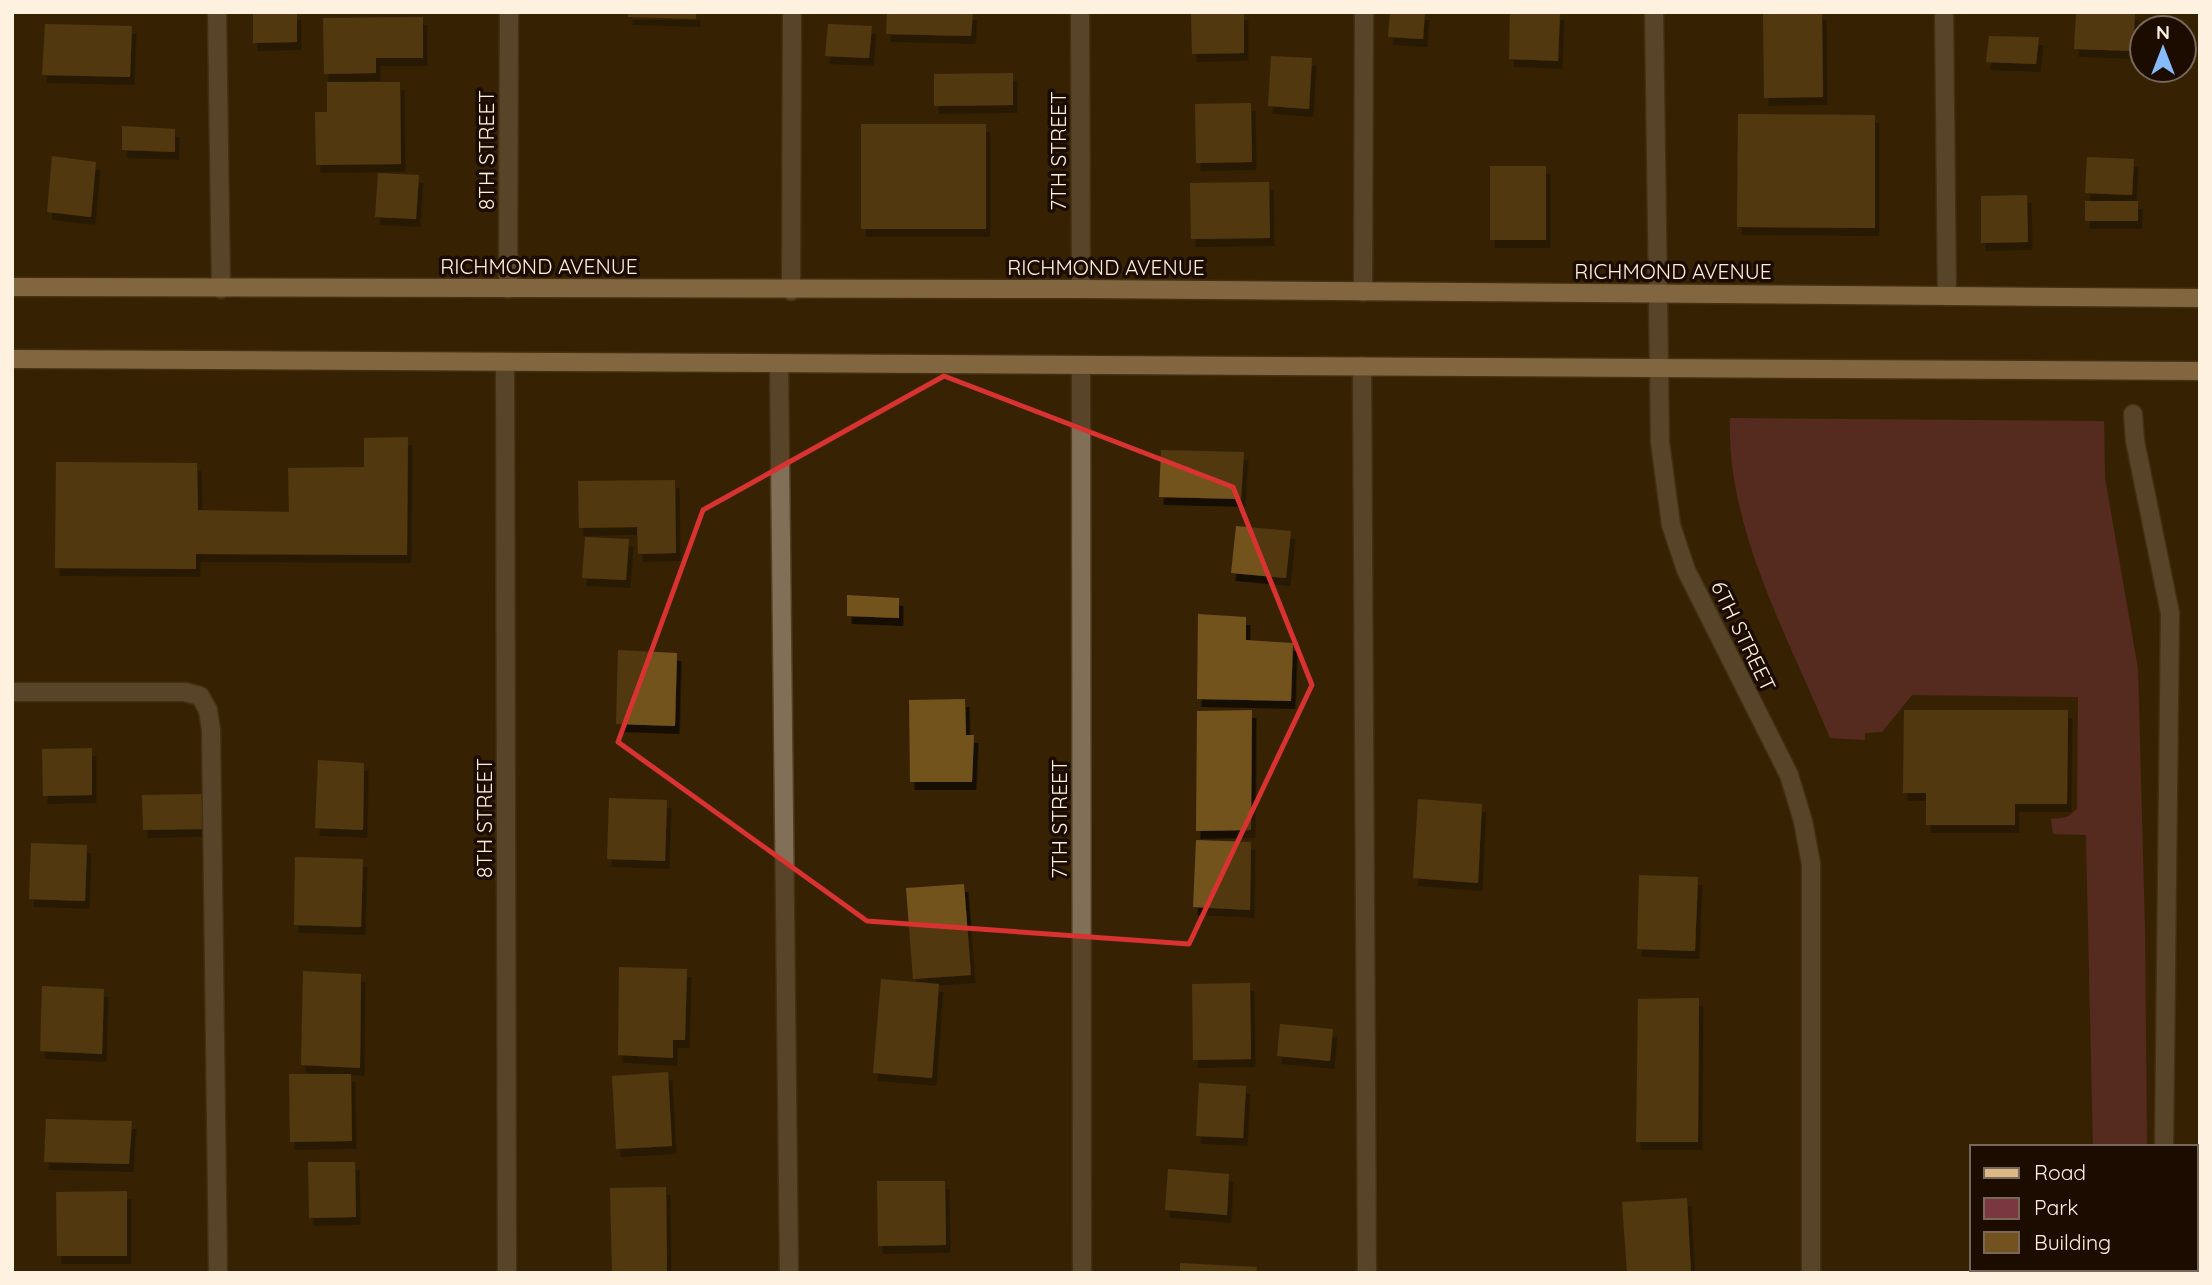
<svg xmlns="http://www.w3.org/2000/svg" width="2212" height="1285" font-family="Quicksand,sans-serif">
<defs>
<filter id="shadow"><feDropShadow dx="4.5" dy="8" stdDeviation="0" flood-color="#0009"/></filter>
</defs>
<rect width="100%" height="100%" fill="#372303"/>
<!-- green -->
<path fill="#7b3740" d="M1730,418L2104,421L2105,478L2138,669L2145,932L2147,1147H2093L2086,835L2053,834L2051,819L2067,817L2077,809L2078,697L1912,695L1882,732L1865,733V740L1830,738C1789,638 1726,528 1730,418Z
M2200,1214V1273H2182V1269H2196V1222Z"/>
<!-- building -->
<path fill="#73521f" filter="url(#shadow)" d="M253,12H297V42L253,43Z
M628,12H696V19L628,17Z
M887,12H973L971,36L886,34Z
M1191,12H1244V53L1192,54Z
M1390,12H1425L1423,39L1388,37Z
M1510,12H1560L1558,61L1509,59Z
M1763,12H1822L1823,97L1764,98Z
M2076,12H2135L2133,51L2074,49Z
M423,17V58H376V73L324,74L323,18Z
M45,24L132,26L130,77L42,75Z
M828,24L872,26L869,58L825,56Z
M1989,36L2039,37L2036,64L1986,62Z
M1271,56L1312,58L1309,109L1268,106Z
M1013,73V105L934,106V74Z
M327,82H400L401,164L316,165L315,112H327Z
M1251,103L1252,162L1196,163L1195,104Z
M1738,114L1875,115V228L1737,227Z
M861,124H986V229H861Z
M122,126L175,129V152L122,150Z
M52,156L96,162L91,217L47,212Z
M2087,157L2134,159L2132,195L2085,193Z
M1490,166H1546V240H1490Z
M378,173L419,175L416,219L375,217Z
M1269,182L1270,238L1191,239L1190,183Z
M2027,195L2028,242L1981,243V196Z
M2085,201H2138V221H2085Z
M408,437L407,555L196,554V569L55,568L56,462L197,463L198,510L289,512L288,468L364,467V438Z
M1161,450L1244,452L1241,499L1159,497Z
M675,480L676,553L638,554L637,527L579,528L578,481Z
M1236,526L1291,531L1286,578L1231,573Z
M585,537L629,539L626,580L582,578Z
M847,595L899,598V618L847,616Z
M1198,614L1246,617V640L1293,643L1291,701L1197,699Z
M618,650L677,653L675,726L616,724Z
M965,699L966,735H974L972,782H910L909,700Z
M1252,710L1251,830L1196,831L1197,711Z
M1904,710H2068L2067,804H2015V825H1926V793H1903Z
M92,748V795L43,796L42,749Z
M318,760L364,763L363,830L315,828Z
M204,794V829L143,830L142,795Z
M609,798L667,800L665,861L607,859Z
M1418,799L1482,804L1478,883L1413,878Z
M1196,840L1251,842L1250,910L1193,907Z
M31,843L87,845L85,901L29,899Z
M295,857L363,859L361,927L294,925Z
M1639,875L1698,877L1695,951L1637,949Z
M964,884L971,975L913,979L906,888Z
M619,967L687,969L685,1040H673V1058L618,1055Z
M303,971L361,974L360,1068L301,1065Z
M881,979L939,984L932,1078L873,1073Z
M1250,983L1251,1059L1193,1060L1192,984Z
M42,986L104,989L102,1054L40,1051Z
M1699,998L1698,1142H1636L1638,999Z
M1280,1024L1333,1029L1330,1061L1277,1056Z
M668,1072L672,1146L616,1149L612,1076Z
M289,1074H351L352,1141L290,1142Z
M1199,1083L1246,1086L1243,1138L1196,1136Z
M46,1119L132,1121L129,1164L44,1162Z
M308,1162H355L356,1217L309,1218Z
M1168,1169L1229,1174L1227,1215L1165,1210Z
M877,1181H945L946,1245L878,1246Z
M666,1187L667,1273H612L610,1188Z
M127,1191V1256H57L56,1192Z
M1687,1198L1691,1273H1627L1622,1202Z
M1180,1263L1257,1267L1256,1273H1180Z"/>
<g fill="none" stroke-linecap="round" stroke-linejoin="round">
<defs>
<path id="minor" d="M217,12L221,289
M1080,12L1081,289
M1654,12L1660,442L1671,525L1686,570L1789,775L1803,821L1811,864V1273
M1944,12L1947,296
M508,289L509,12
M791,291L792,12
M1363,292L1364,12
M505,362L507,1273
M779,364L789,1273
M1081,366L1082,1273
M1362,366L1367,1273
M2133,414L2135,441L2170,613L2164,1147
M12,692H185L200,696L208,710L211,730L218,1273
M2162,1273V1269"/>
<path id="major" d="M12,287L1081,289L2200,298
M12,359L2200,371"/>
</defs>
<!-- minor casing -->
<use href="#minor" stroke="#534022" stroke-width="21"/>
<!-- major casing -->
<use href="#major" stroke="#534022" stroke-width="21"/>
<!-- minor -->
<use href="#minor" stroke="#816f58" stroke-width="18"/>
<!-- major -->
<use href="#major" stroke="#ddb887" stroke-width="18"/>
</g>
<!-- marked area -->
<path d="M0 0H2212V1285H0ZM944,376L1233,487L1312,685L1189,944L867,921L618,742L703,510Z" fill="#372303" fill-opacity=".55" fill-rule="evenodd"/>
<path fill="none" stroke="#d83231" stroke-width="5" stroke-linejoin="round" d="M944,376L1233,487L1312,685L1189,944L867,921L618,742L703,510Z"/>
<g text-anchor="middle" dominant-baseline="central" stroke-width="7" stroke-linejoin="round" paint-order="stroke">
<!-- street labels -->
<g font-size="21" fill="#fff1e0" stroke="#1c0c00">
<text transform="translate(486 150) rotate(-90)">8TH STREET</text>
<text transform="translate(1058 151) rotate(-90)">7TH STREET</text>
<text x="539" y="266">RICHMOND AVENUE</text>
<text x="1106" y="267">RICHMOND AVENUE</text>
<text x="1673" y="271">RICHMOND AVENUE</text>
<text transform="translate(1744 636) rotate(64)">6TH STREET</text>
<text transform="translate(484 818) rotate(-90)">8TH STREET</text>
<text transform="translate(1059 819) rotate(-90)">7TH STREET</text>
</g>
</g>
<!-- border -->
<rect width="2212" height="1285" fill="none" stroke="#fff1e0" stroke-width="28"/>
<!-- legend -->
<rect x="1970" y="1145" width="228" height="126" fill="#1c0c00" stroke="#77685a" stroke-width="2"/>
<rect x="1984" y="1168" width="35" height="10" fill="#ddb887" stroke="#77685a" stroke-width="2"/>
<text x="2034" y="1180" font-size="21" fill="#fff1e0">Road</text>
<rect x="1984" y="1198" width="35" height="21" fill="#7b3740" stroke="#77685a" stroke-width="2"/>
<text x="2034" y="1215" font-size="21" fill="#fff1e0">Park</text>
<rect x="1984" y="1232" width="35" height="21" fill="#73521f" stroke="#77685a" stroke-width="2"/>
<text x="2034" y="1250" font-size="21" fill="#fff1e0">Building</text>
<!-- north arrow -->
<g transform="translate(2163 49)"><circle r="33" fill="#1c0c00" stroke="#77685a" stroke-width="2"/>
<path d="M0-5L12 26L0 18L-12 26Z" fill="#87bbfb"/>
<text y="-10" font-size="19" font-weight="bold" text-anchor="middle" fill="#fff1e0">N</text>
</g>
</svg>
